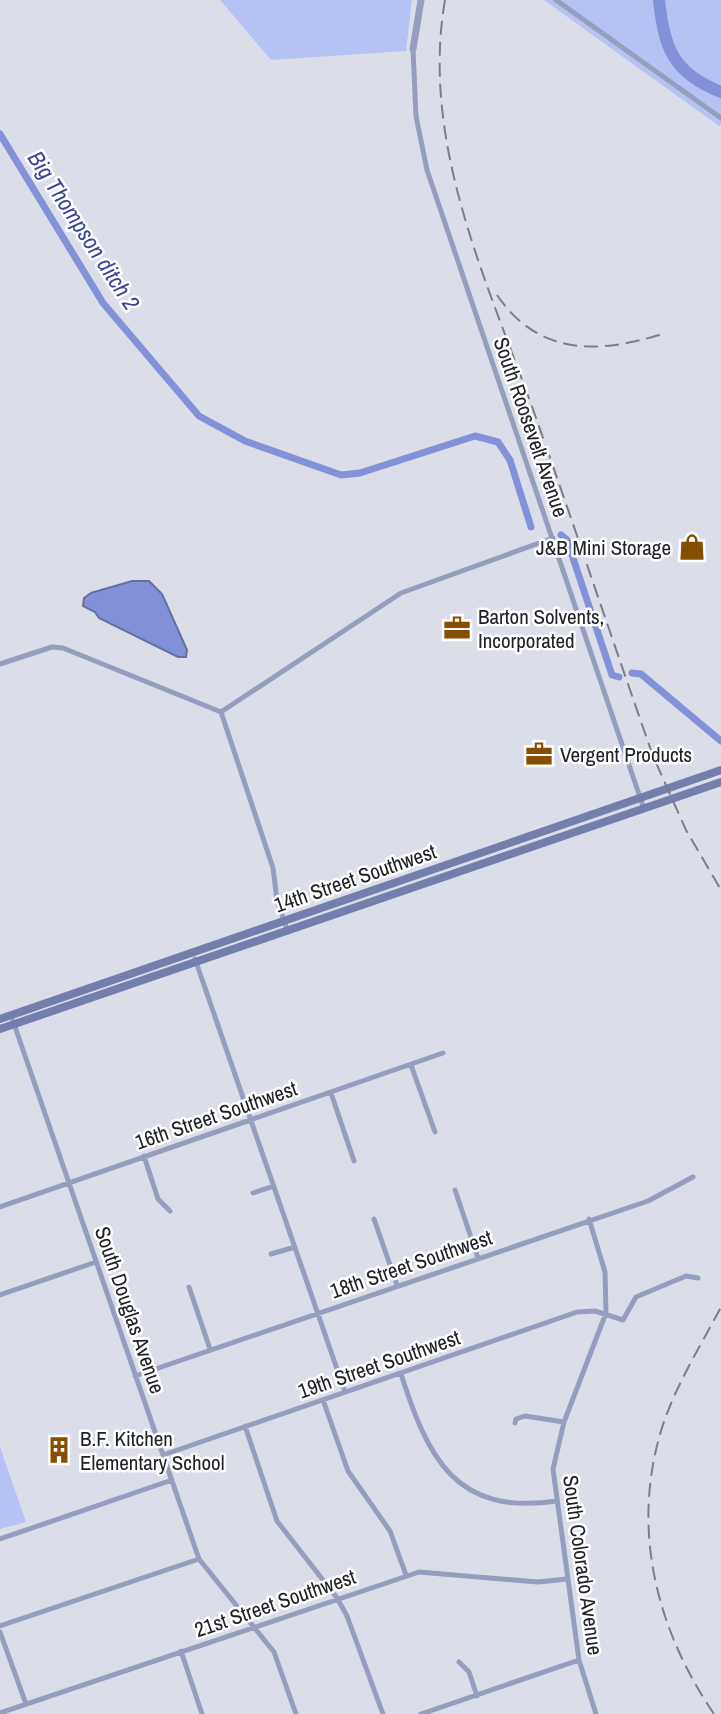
<svg xmlns="http://www.w3.org/2000/svg" width="721" height="1714" font-family="'Archivo Narrow',sans-serif">
<rect width="100%" height="100%" fill="#dbdee9"/>
<!-- green -->
<path fill="#b6c2f4" d="M220,0H412L406,51L271,60Z
M544,0H721V125L719,126Z
M0,1447L26,1522L0,1529Z"/>
<!-- water -->
<path fill="#8392d8" stroke="#6570a2" stroke-width="2" d="M132,581H149L162,594L187,650L186,657H178L99,618L95,612L83,606L84,598L91,593Z"/>
<g fill="none" stroke-linecap="round" stroke-linejoin="round">
<!-- canal -->
<path stroke="#8392d8" stroke-width="7" d="M0,134L103,303L199,416L245,441L341,475L360,473L475,436L498,442L510,460L531,527
M561,535L567,540L612,675L619,677
M632,673L641,674L721,741"/>
<!-- river -->
<path stroke="#8392d8" stroke-width="12" d="M659,0C664,48 673,73 721,92"/>
<!-- minor -->
<path stroke="#969ebe" stroke-width="5" d="M556,0L721,118
M413,49L416,116L427,170L644,809
M0,664L52,647L63,648L221,712
M221,712L401,593L553,538
M221,712L273,868L277,900L288,932
M195,959L345,1392
M13,1021L199,1559L274,1652L296,1714
M411,1065L435,1132
M331,1093L354,1161
M144,1156L158,1199L170,1211
M455,1190L478,1258
M253,1193L274,1186
M0,1207L443,1053
M374,1219L397,1285
M589,1219L605,1272L606,1313L564,1422L553,1469L579,1660L596,1714
M271,1254L295,1247
M189,1287L210,1349
M0,1295L96,1262
M401,1374C428,1458 455,1516 557,1501
M135,1376L648,1201L693,1177
M323,1400L348,1471L390,1531L406,1575
M515,1423L516,1419L525,1416L564,1422
M245,1426L277,1521L337,1598L347,1616L383,1714
M163,1455L577,1312L595,1311L623,1320L636,1297L686,1276L698,1278
M0,1539L172,1480
M0,1626L199,1559
M0,1632L26,1704
M181,1651L202,1714
M459,1662L469,1672L477,1696
M0,1713L419,1572L538,1582L567,1579
M421,1714L579,1660"/>
<!-- tertiary -->
<path stroke="#969ebe" stroke-width="7" d="M413,49L421,0"/>
<!-- secondary -->
<path stroke="#737eac" stroke-width="8" d="M0,1019L721,770
M0,1029L721,782"/>
<!-- rail -->
<path stroke="#7c7e86" stroke-width="2" stroke-dasharray="14 7" stroke-linecap="butt" d="M445,0C420,144 488,283 535,415C575,528 613,642 653,756L686,830L721,890
M497,295C539,357 601,354 665,333
M714,1714C657,1630 631,1531 661,1431C674,1388 700,1347 721,1307"/>
</g>
<!-- icons -->
<defs>
<symbol id="shop-bare" viewBox="-9 -9 18 18"><path d="M-5-2.5h2.3a2.7 3.5 0 0 1 5.4 0H5L5.5 6h-11ZM-1.5-2.5h3a1.5 2.3 0 0 0-3 0Z" fill="#874e02" stroke="#fff" stroke-width="2.5" paint-order="stroke"/></symbol>
<symbol id="office-bare" viewBox="-9 -9 18 18"><path d="M-6-3h4V-5.5h4V-3h4V5H-6ZM-1-4.5V-3h2v-1.5ZM-6 0V1H6V0Z" fill="#874e02" stroke="#fff" stroke-width="2.5" paint-order="stroke"/></symbol>
<symbol id="building-bare" viewBox="-9 -9 18 18"><path d="M-4-6H4V6H1V3H-1V6H-4ZM-2.5-4.3h1.7v1.8h-1.7ZM.8-4.3h1.7v1.8H.8ZM-2.5-1h1.7V.8h-1.7ZM.8-1h1.7V.8H.8Z" fill="#874e02" stroke="#fff" stroke-width="2.5" paint-order="stroke"/></symbol>
</defs>
<g fill-rule="evenodd">
<use href="#shop-bare" x="673" y="528" width="38" height="38"/>
<use href="#office-bare" x="438" y="609" width="38" height="38"/>
<use href="#office-bare" x="520" y="735" width="38" height="38"/>
<use href="#building-bare" x="40" y="1431" width="38" height="38"/>
</g>
<g text-anchor="middle" dominant-baseline="central" stroke-width="5" stroke-linejoin="round" paint-order="stroke">
<!-- street labels -->
<g font-size="21" fill="#202125" stroke="#fff">
<text transform="translate(531 427) rotate(71)">South Roosevelt Avenue</text>
<text transform="translate(355 878) rotate(-19)">14th Street Southwest</text>
<text transform="translate(216 1115) rotate(-19)">16th Street Southwest</text>
<text transform="translate(411 1264) rotate(-19)">18th Street Southwest</text>
<text transform="translate(130 1310) rotate(71)">South Douglas Avenue</text>
<text transform="translate(379 1364) rotate(-19)">19th Street Southwest</text>
<text transform="translate(583 1565) rotate(82)">South Colorado Avenue</text>
<text transform="translate(275 1603) rotate(-19)">21st Street Southwest</text>
</g>
<!-- poi labels -->
<g font-size="21" fill="#202125" stroke="#fff" text-anchor="start">
<text x="671" y="547" text-anchor="end">J&amp;B Mini Storage</text>
<text x="478" y="616">Barton Solvents,<tspan x="478" dy="24">Incorporated</tspan></text>
<text x="560" y="754">Vergent Products</text>
<text x="80" y="1438">B.F. Kitchen<tspan x="80" dy="24">Elementary School</tspan></text>
</g>
<!-- water labels -->
<g font-size="23" font-style="italic" fill="#3a4497" stroke="#fff">
<text transform="translate(84 230) rotate(57)">Big Thompson ditch 2</text>
</g>
</g>
</svg>
